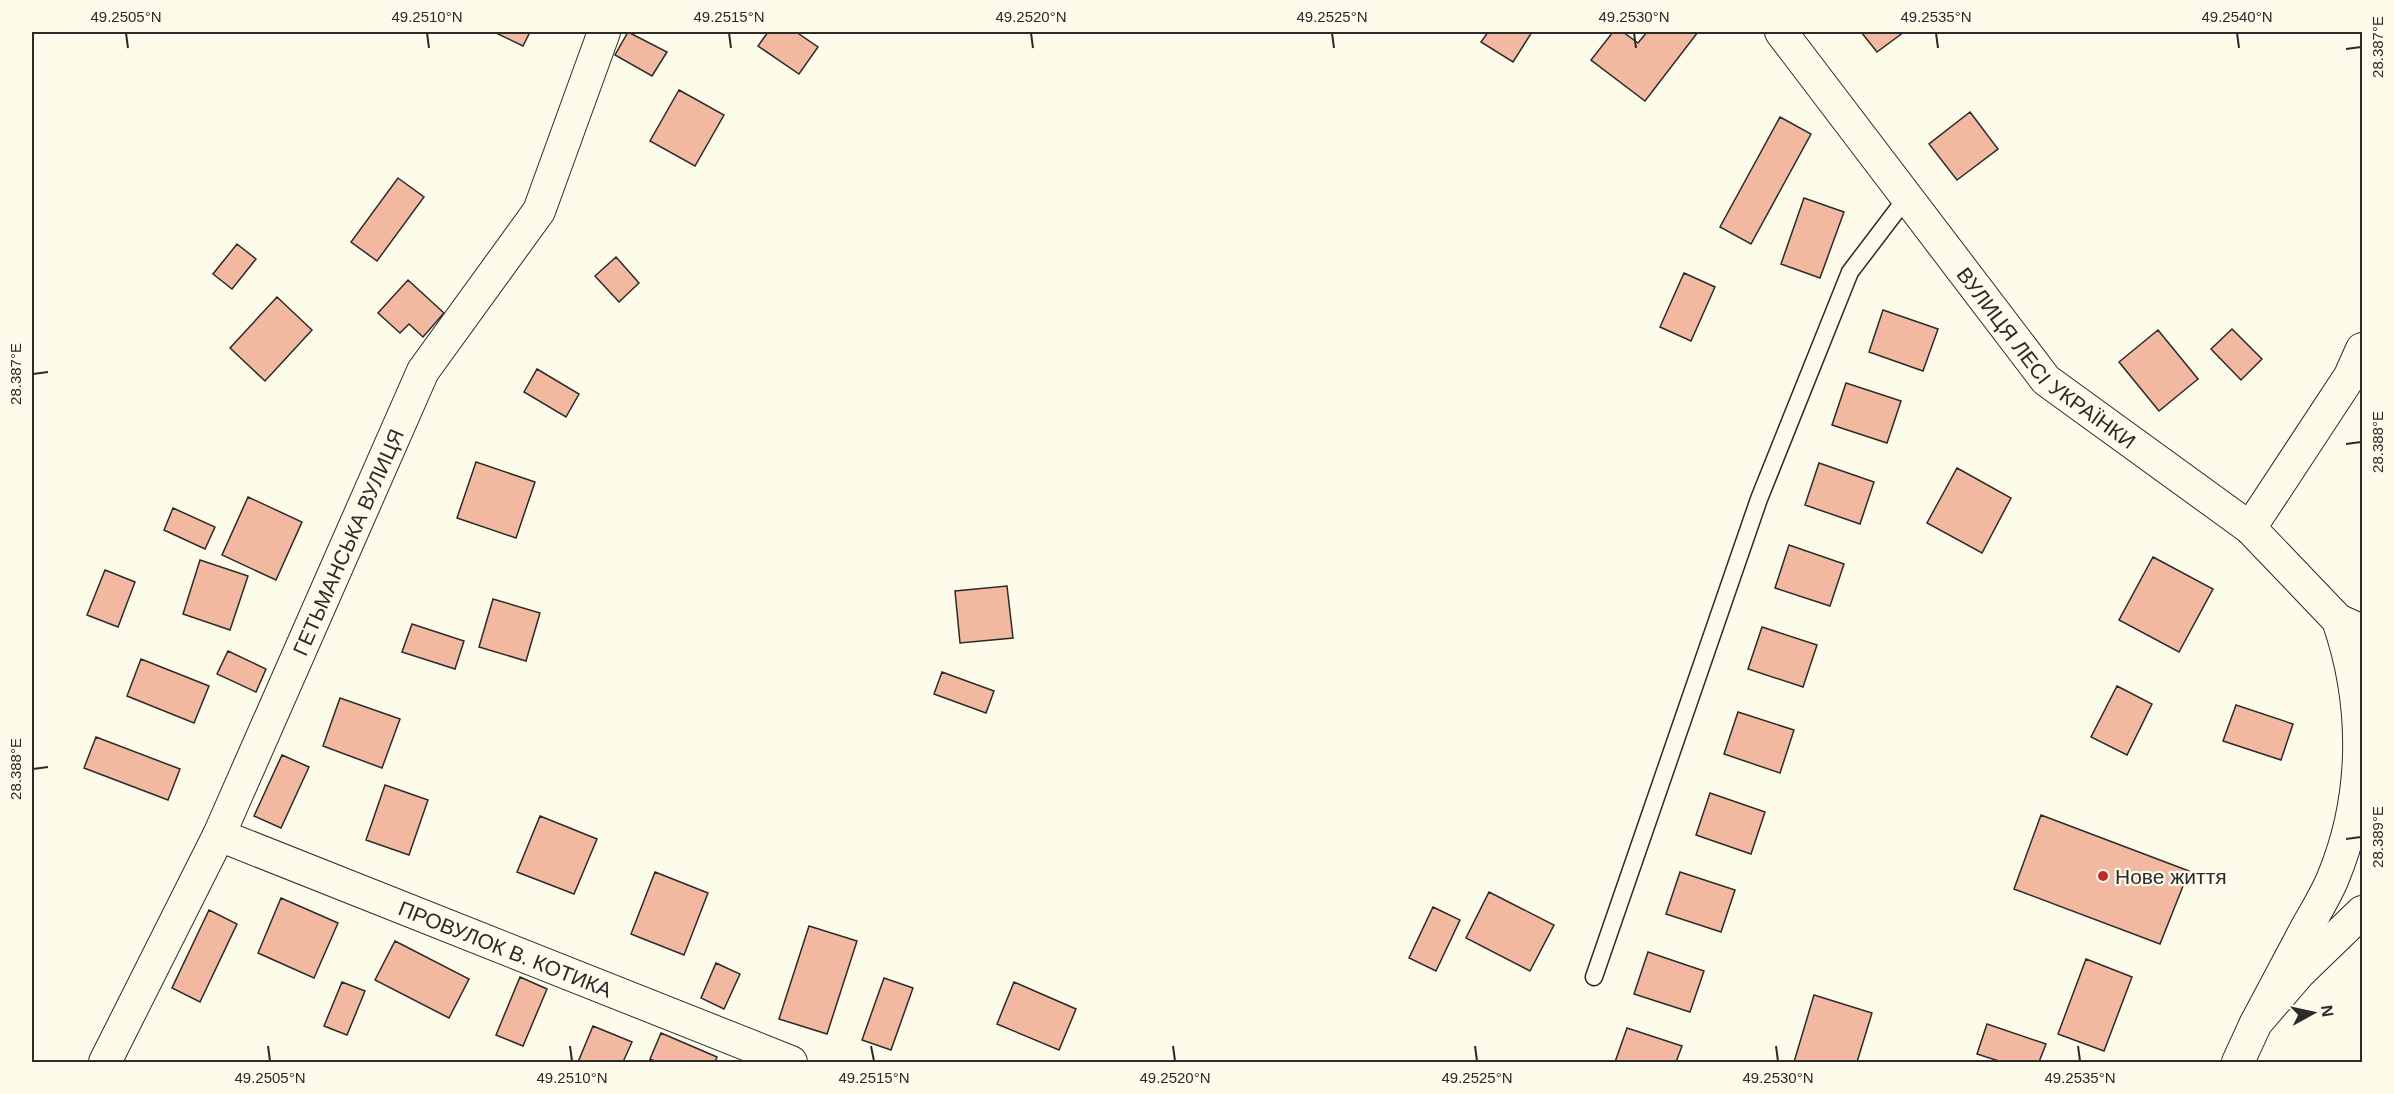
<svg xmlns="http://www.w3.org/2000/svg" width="2394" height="1094" font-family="Arial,sans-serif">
<rect width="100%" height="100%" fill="#fdfbea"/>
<!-- building -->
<path fill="#f2b8a0" stroke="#2b2b2b" stroke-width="1.5" d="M494,32H530L523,46Z
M628,32L667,52L652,76L615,55Z
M768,32H796L818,47L799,74L758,46Z
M1488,32H1532L1513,62L1481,42Z
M1613,32H1623L1638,43L1647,32H1698L1645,101L1591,60Z
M1861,32H1904L1877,52Z
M679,90L724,115L695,166L650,141Z
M1970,112L1998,149L1957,180L1929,144Z
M1780,117L1811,134L1751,244L1720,227Z
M398,178L424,197L377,261L351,242Z
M1804,198L1844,212L1820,278L1781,264Z
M237,244L256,259L232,289L213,274Z
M616,257L639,283L619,302L595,276Z
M1684,273L1715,287L1691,341L1660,327Z
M408,280L444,313L423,337L409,324L400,333L378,313Z
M277,297L312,330L265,381L230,348Z
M1883,310L1938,329L1923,371L1869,352Z
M2232,329L2262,359L2241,380L2211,349Z
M2158,330L2198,379L2159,411L2119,362Z
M537,369L579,394L566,417L524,392Z
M1846,383L1901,401L1887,443L1832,425Z
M476,462L535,482L516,538L457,518Z
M1819,463L1874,482L1860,524L1805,505Z
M1957,468L2011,498L1982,553L1927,523Z
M248,497L302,522L276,580L222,555Z
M173,508L215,527L205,549L164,530Z
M1789,545L1844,564L1830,606L1775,588Z
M2153,557L2213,589L2179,652L2119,620Z
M200,560L248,576L230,630L183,614Z
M105,570L135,582L118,627L87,615Z
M1007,586L1013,638L960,643L955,591Z
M493,599L540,613L526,661L479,647Z
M412,624L464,641L455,669L402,652Z
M1762,627L1817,645L1803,687L1748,669Z
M228,651L266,669L256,692L217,674Z
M141,659L209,686L194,723L127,696Z
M942,672L994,691L986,713L934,694Z
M2117,686L2152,704L2127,755L2091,737Z
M340,698L400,719L382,768L323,746Z
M2236,705L2293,724L2281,760L2223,741Z
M1738,712L1794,730L1780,773L1724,754Z
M96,737L180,769L168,800L84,768Z
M282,755L309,767L281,828L254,816Z
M385,785L428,800L409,855L366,840Z
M1710,793L1765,812L1751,854L1696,835Z
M2041,815L2189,871L2160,944L2014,889Z
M540,816L597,839L574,894L517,872Z
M655,872L708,893L684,955L631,934Z
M1680,872L1735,890L1721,932L1666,914Z
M1489,892L1554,925L1530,971L1466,938Z
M281,898L338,923L314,978L258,953Z
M1433,907L1460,920L1436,971L1409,958Z
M209,910L237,924L200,1002L172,988Z
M809,926L857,941L827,1034L779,1019Z
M395,941L469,979L449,1018L375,980Z
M1648,952L1704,971L1690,1012L1634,994Z
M2086,959L2132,977L2104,1051L2058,1034Z
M716,963L740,974L724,1009L701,998Z
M520,977L547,989L523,1046L496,1035Z
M884,978L913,988L891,1050L862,1040Z
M342,982L365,991L347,1035L324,1026Z
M1014,982L1076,1009L1059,1050L997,1024Z
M1814,995L1872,1013L1857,1062H1794Z
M1987,1024L2046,1044L2039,1062H2002L1977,1054Z
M593,1026L632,1042L623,1062H578Z
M1627,1028L1682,1046L1676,1062H1615Z
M661,1033L717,1057L715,1062H657L650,1059Z"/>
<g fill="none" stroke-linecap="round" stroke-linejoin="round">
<defs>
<path id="service" d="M1594,977L1759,499L1850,272L1907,197"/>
<g id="minor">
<path id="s1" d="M1781,32L2046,380L2250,528L2338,620L2362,631"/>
<path d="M2250,528L2350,376L2362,349"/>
<path id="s2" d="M219,835L791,1062"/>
<path d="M2256,1023C2273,991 2290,959 2307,927C2316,911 2326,895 2333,878C2367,796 2367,704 2338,620"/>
<path id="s3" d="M105,1062L219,835L423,371L539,211L604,32"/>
<path d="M2238,1062L2256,1023L2299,973L2362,912"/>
</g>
</defs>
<!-- service casing -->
<use href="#service" stroke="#2b2b2b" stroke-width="19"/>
<!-- minor casing -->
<use href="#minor" stroke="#2b2b2b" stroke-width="34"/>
<!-- service -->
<use href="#service" stroke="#fdfbea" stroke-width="16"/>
<!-- minor -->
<use href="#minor" stroke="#fdfbea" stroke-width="32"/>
</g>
<!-- ticks -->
<path fill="none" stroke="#2b2b2b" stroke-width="2" d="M126,33L128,48M427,33L429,48M729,33L731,48M1031,33L1033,48M1332,33L1334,48M1634,33L1636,48M1936,33L1938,48M2237,33L2239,48M2346,49L2361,47M33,374L48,372M2346,444L2361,442M33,769L48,767M2346,839L2361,837M268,1046L270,1061M570,1046L572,1061M871,1046L874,1061M1173,1046L1175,1061M1475,1046L1477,1061M1776,1046L1778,1061M2078,1046L2080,1061"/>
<!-- markers -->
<circle fill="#c62828" stroke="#fdfbea" stroke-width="2" cx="2103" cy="876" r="6"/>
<g text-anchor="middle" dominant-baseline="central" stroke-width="4.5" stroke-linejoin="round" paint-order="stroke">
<!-- street labels -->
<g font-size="21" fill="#2b2b2b" stroke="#fdfbea">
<text stroke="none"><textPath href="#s1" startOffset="422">ВУЛИЦЯ ЛЕСІ УКРАЇНКИ</textPath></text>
<text stroke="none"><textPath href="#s3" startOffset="574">ГЕТЬМАНСЬКА ВУЛИЦЯ</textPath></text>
<text stroke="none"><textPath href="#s2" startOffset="308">ПРОВУЛОК В. КОТИКА</textPath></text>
</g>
<!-- poi labels -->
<g font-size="21" fill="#2b2b2b" stroke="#fdfbea" text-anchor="start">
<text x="2115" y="876">Нове життя</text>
</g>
</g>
<!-- border -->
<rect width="2394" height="1094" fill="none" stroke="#fdfbea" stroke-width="66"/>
<!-- north arrow -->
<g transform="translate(2313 1013) rotate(82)" stroke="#fdfbea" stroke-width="4.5" paint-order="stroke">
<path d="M0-4.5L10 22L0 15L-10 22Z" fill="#2b2b2b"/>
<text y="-9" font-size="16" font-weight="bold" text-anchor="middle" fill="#2b2b2b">N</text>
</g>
<rect x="33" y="33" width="2328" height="1028" fill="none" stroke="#2b2b2b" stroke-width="2"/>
<g font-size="15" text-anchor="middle" fill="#2b2b2b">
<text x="126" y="22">49.2505°N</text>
<text x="427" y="22">49.2510°N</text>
<text x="729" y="22">49.2515°N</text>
<text x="1031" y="22">49.2520°N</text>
<text x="1332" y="22">49.2525°N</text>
<text x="1634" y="22">49.2530°N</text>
<text x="1936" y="22">49.2535°N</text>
<text x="2237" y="22">49.2540°N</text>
<text transform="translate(2378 47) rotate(-90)" y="5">28.387°E</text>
<text transform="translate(16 374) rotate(-90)" y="5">28.387°E</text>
<text transform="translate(2378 442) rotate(-90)" y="5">28.388°E</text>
<text transform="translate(16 769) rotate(-90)" y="5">28.388°E</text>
<text transform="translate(2378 837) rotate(-90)" y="5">28.389°E</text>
<text x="270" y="1083">49.2505°N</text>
<text x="572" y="1083">49.2510°N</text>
<text x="874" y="1083">49.2515°N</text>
<text x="1175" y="1083">49.2520°N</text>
<text x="1477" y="1083">49.2525°N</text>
<text x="1778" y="1083">49.2530°N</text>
<text x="2080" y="1083">49.2535°N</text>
</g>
</svg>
